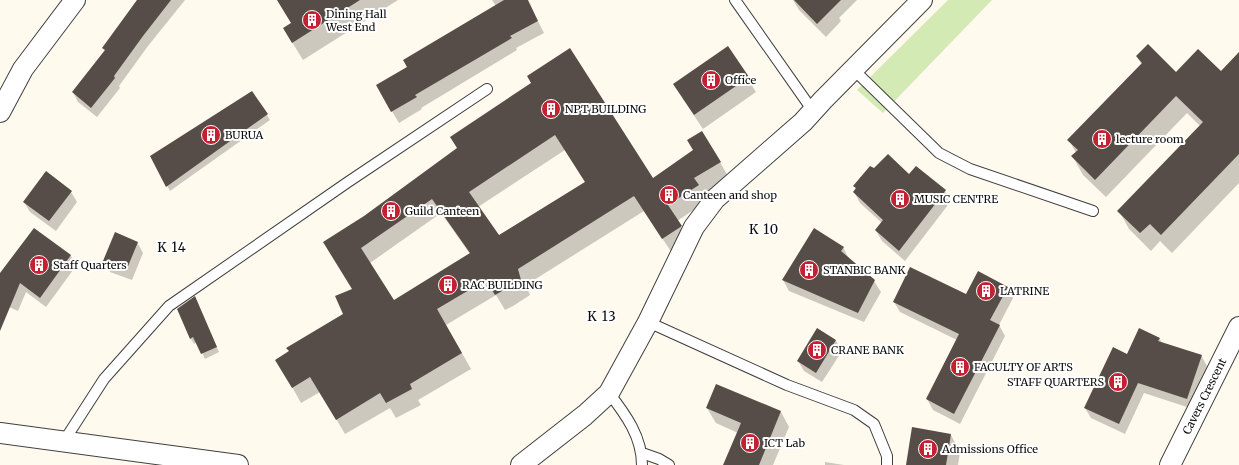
<svg xmlns="http://www.w3.org/2000/svg" width="1239" height="465" font-family="Merriweather,serif">
<rect width="100%" height="100%" fill="#fffaed"/>
<!-- green -->
<path fill="#d4eab5" d="M948,0H992L883,113L857,90Z"/>
<!-- shadow -->
<path fill="#0003" fill-rule="evenodd" d="M137,0H185L148,46L119,86L120,88L97,117L78,102L73,92L105,51L104,48Z
M277,0H398L303,60L284,29L292,24Z
M492,0H527L544,33L516,48L517,50L421,108L422,109L399,123L377,86L408,67L496,6Z
M793,0H857L839,18L841,21L826,37L799,10Z
M728,48L756,92L703,129L683,99Z
M1239,54V183L1172,253L1160,241L1151,251L1129,229L1119,211L1201,127L1187,113L1106,197L1083,175L1073,157L1076,153L1069,140L1142,65L1137,57L1176,73L1221,72Z
M532,83L652,179L720,162L729,178L703,194L707,201L677,221L690,242L672,253L644,211L526,285L530,295L513,306L505,310L496,295L446,325L471,369L418,400L421,405L396,418L390,408L345,434L320,392L301,403L277,360L344,315L353,289L364,217L458,149ZM565,150L585,182L499,236L478,207ZM441,213L470,254L394,302L370,263Z
M252,92L270,120L170,191L152,156Z
M874,169L909,175L945,191L951,201L905,261L882,241L876,231L882,223L860,203L854,192L856,189L854,186Z
M71,192L77,202L56,231L30,212L24,202Z
M34,229L71,256L76,266L46,307L26,292L18,311L0,303V276Z
M115,234L137,242L143,253L132,280L110,272L104,261Z
M843,247L849,259L874,281L881,292L864,322L789,291L783,280Z
M1007,288L1013,298L999,325L1005,336L960,424L933,410L927,399L957,340L900,312L894,302L966,295Z
M197,302L219,352L205,359L197,342L194,344L191,339L178,309Z
M818,329L836,341L842,351L822,382L804,371L798,361Z
M1159,338L1162,343L1201,355L1207,366L1193,409L1144,393L1125,434L1091,418L1085,408L1127,355Z
M717,385L781,412L789,427L773,465H726L738,433L716,423L707,408Z
M951,435L960,452L958,465H907Z
M825,462L844,465H825Z"/>
<!-- building -->
<path fill="#564d49" fill-rule="evenodd" d="M137,0H171L143,36L114,76L115,78L91,108L72,92L105,50L102,48Z
M277,0H360L292,43L283,28L291,23Z
M504,0H528L538,21L510,36L512,38L415,95L417,97L391,112L376,85L407,67L403,60Z
M794,0H841L817,24Z
M1148,44L1176,72L1198,49L1221,71L1239,52V154L1161,235L1150,224L1140,233L1117,211L1203,122L1176,96L1095,180L1071,156L1078,150L1067,140L1142,63L1136,56Z
M728,46L749,77L694,115L673,84Z
M570,48L653,178L693,150L687,140L702,131L721,162L694,178L699,185L668,205L682,226L662,239L634,196L518,269L521,280L504,290L495,295L486,280L437,309L462,353L410,384L412,389L386,403L380,393L336,420L310,377L292,388L275,360L289,351L286,348L343,314L335,296L352,289L323,242L364,216L457,148L450,137L531,83L527,76ZM555,135L585,182L499,235L469,192ZM432,199L470,253L394,300L361,248Z
M252,91L268,114L166,187L150,156Z
M888,154L909,174L916,166L946,190L899,251L875,230L883,220L853,192L856,188L853,186L870,166L874,168Z
M46,171L72,191L49,221L23,202Z
M34,228L71,255L40,298L20,283L0,331V273Z
M814,228L844,247L841,251L875,280L858,313L782,280Z
M115,232L138,242L126,271L103,261Z
M910,267L966,294L978,271L1008,287L990,320L1000,325L954,414L926,399L959,334L893,302Z
M195,296L217,347L201,354L193,337L190,339L177,309Z
M817,328L836,340L816,373L797,361Z
M1139,328L1160,338L1158,341L1202,355L1187,399L1138,383L1119,424L1084,408L1113,347L1127,354Z
M716,384L781,411L759,465H723L741,423L706,408Z
M912,427L951,434L946,465H906Z"/>
<g fill="none" stroke-linecap="round" stroke-linejoin="round">
<defs>
<path id="service" d="M735,0L813,111
M853,69L939,153L970,169L1093,211
M648,322L787,385L854,410L874,424L887,456V465
M609,393C626,415 642,437 642,465
M64,441L104,379L169,306L348,182L487,89
M642,453L659,459L669,465"/>
<g id="minor">
<path d="M0,112L23,69L75,0"/>
<path d="M0,433L238,465"/>
<path d="M521,465L585,415L609,393L648,322L694,227L715,199L803,122L823,100L922,0"/>
<path id="s1" d="M1170,465L1239,327"/>
</g>
</defs>
<!-- service casing -->
<use href="#service" stroke="#404040" stroke-width="12"/>
<!-- minor casing -->
<use href="#minor" stroke="#404040" stroke-width="22"/>
<!-- service -->
<use href="#service" stroke="#fff" stroke-width="10"/>
<!-- minor -->
<use href="#minor" stroke="#fff" stroke-width="20"/>
</g>
<!-- icons -->
<defs>
<symbol id="building-disc" viewBox="-11 -11 22 22"><circle r="9.5" fill="#c12131" stroke="#fff"/><path d="M-4-6H4V6H1V3H-1V6H-4ZM-2.5-4.3h1.7v1.8h-1.7ZM.8-4.3h1.7v1.8H.8ZM-2.5-1h1.7V.8h-1.7ZM.8-1h1.7V.8H.8Z" fill="#fff"/></symbol>
</defs>
<g fill-rule="evenodd">
<use href="#building-disc" x="301" y="9" width="22" height="22"/>
<use href="#building-disc" x="700" y="69" width="22" height="22"/>
<use href="#building-disc" x="540" y="98" width="22" height="22"/>
<use href="#building-disc" x="200" y="124" width="22" height="22"/>
<use href="#building-disc" x="1091" y="128" width="22" height="22"/>
<use href="#building-disc" x="658" y="184" width="22" height="22"/>
<use href="#building-disc" x="889" y="188" width="22" height="22"/>
<use href="#building-disc" x="380" y="200" width="22" height="22"/>
<use href="#building-disc" x="28" y="254" width="22" height="22"/>
<use href="#building-disc" x="798" y="259" width="22" height="22"/>
<use href="#building-disc" x="437" y="274" width="22" height="22"/>
<use href="#building-disc" x="975" y="280" width="22" height="22"/>
<use href="#building-disc" x="806" y="339" width="22" height="22"/>
<use href="#building-disc" x="949" y="356" width="22" height="22"/>
<use href="#building-disc" x="1107" y="371" width="22" height="22"/>
<use href="#building-disc" x="739" y="432" width="22" height="22"/>
<use href="#building-disc" x="917" y="438" width="22" height="22"/>
</g>
<g text-anchor="middle" dominant-baseline="central" stroke-width="4" stroke-linejoin="round" paint-order="stroke">
<!-- poi labels -->
<g font-size="11" fill="#0d0d0d" stroke="#fff" text-anchor="start">
<text x="326" y="14">Dining Hall<tspan x="326" dy="13">West End</tspan></text>
<text x="725" y="80">Office</text>
<text x="565" y="109">NPT BUILDING</text>
<text x="225" y="135">BURUA</text>
<text x="1116" y="139">lecture room</text>
<text x="683" y="195">Canteen and shop</text>
<text x="914" y="199">MUSIC CENTRE</text>
<text x="405" y="211">Guild Canteen</text>
<text x="53" y="265">Staff Quarters</text>
<text x="823" y="270">STANBIC BANK</text>
<text x="462" y="285">RAC BUILDING</text>
<text x="1000" y="291">LATRINE</text>
<text x="831" y="350">CRANE BANK</text>
<text x="974" y="367">FACULTY OF ARTS</text>
<text x="1104" y="382" text-anchor="end">STAFF QUARTERS</text>
<text x="764" y="443">ICT Lab</text>
<text x="942" y="449">Admissions Office</text>
</g>
<!-- street labels -->
<g font-size="11" fill="#0d0d0d" stroke="#fff">
<text stroke="none"><textPath href="#s1" startOffset="77">Cavers Crescent</textPath></text>
</g>
<!-- quarter labels -->
<g font-size="13" letter-spacing="1" fill="#0d0d0d" stroke="#fff">
<text x="764" y="229">K 10</text>
<text x="172" y="247">K 14</text>
<text x="602" y="316">K 13</text>
</g>
</g>
</svg>
